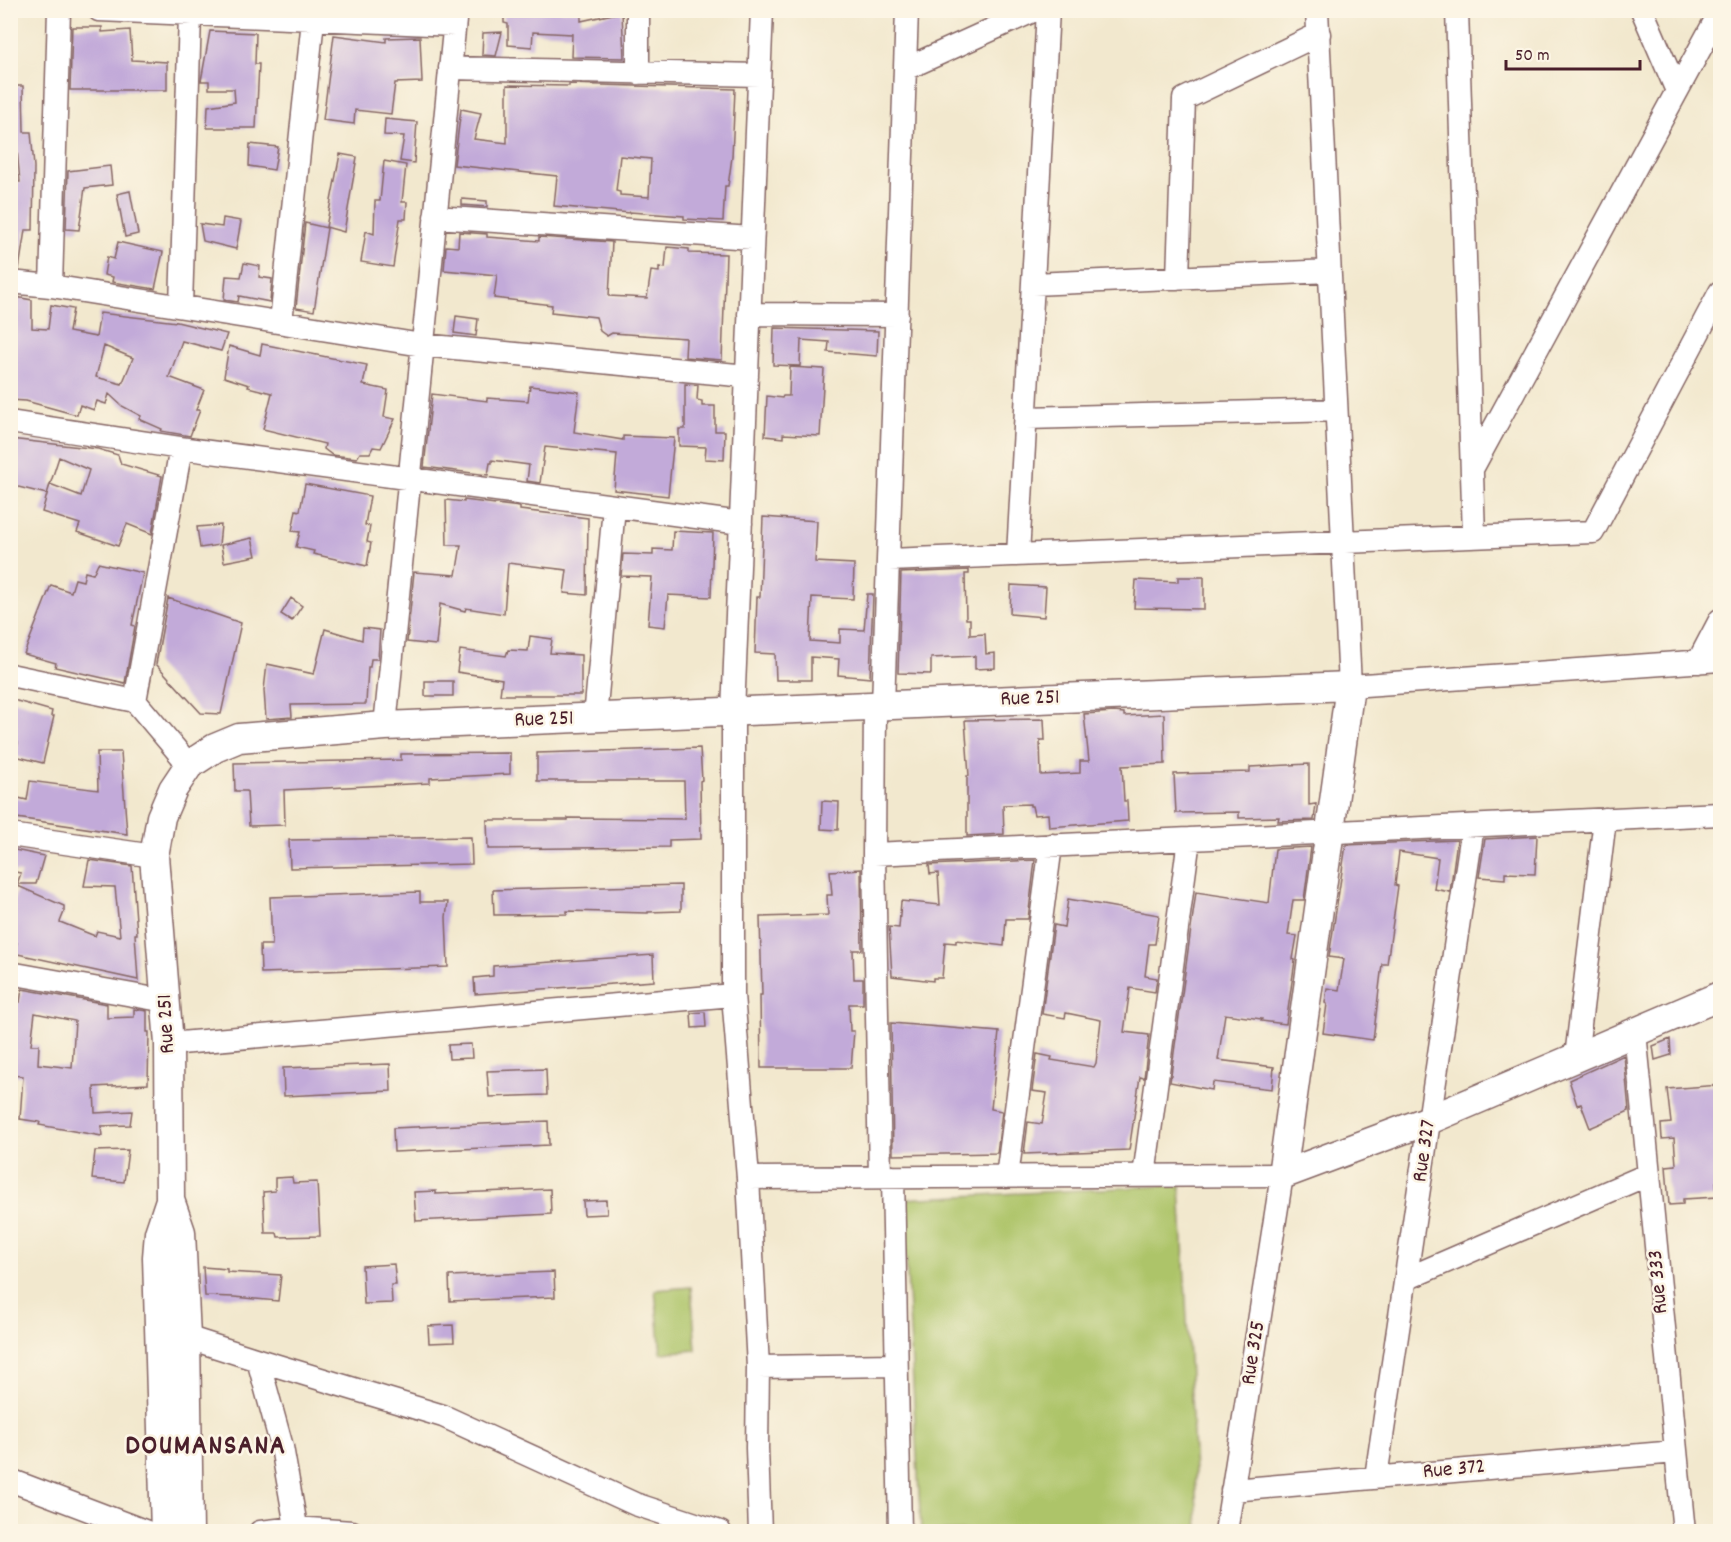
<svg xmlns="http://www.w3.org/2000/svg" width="1731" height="1542" font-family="Dekko,sans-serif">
<rect width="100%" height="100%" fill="#fcf5e5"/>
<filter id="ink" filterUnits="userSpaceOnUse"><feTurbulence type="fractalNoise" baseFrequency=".0167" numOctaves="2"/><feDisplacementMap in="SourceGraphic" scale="12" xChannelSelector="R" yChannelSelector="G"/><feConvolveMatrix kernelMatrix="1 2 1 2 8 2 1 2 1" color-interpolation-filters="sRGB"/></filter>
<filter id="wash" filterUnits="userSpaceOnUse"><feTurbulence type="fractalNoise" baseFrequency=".008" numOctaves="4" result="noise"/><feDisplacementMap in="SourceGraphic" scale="24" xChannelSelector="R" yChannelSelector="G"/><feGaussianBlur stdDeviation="1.35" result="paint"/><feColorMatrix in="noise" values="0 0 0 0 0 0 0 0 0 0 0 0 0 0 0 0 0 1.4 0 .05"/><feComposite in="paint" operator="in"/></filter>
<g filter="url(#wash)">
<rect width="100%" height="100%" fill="#f2e8ce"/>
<!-- green -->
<path fill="#adc469" stroke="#7c724a" stroke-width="1.5" d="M1180,1185L1198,1531H921L903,1199Z
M691,1287L696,1350L661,1353L655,1290Z"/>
<g id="blocks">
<!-- building -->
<path fill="#c2aad9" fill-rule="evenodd" d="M504,10L581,11V21L622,12L624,58L571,57L572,34L533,32L532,47L508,45V24L504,23Z
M72,27H102V32L130,30L132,60L167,62V90H70Z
M210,31L256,33L255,64H259L256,128H207L208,106L235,102L234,89H209V81H201Z
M502,32L496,56L482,55L483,33Z
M334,35L386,42V38L420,37L422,82L395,83L391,114L355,110L354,124L323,120Z
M569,84L735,89L732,157L728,186H725L723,221L684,219V216L630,212V213L554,206L557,176L454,165L461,109L481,113L474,139L507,143V85L569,86ZM620,156L651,159L649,197L620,195V192L616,191Z
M10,86H23L24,132H31L34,167L33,230H25L19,269H10V182H20L16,139H10Z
M385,119L417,122L414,163L400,161L404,136L384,135Z
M250,144L278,147L274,170L249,166Z
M340,154L357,157L344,232L326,227Z
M384,161L406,165L402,202H407L406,219H400L393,267L361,262L366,231L374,234L375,201H380Z
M110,166L112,185L85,188L79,230L66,229L68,171Z
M130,191L138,234L125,237L117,194Z
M462,199L487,201V207L462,205Z
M223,218L241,221L236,249L203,241L200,224L222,227Z
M305,223L327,228L314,311L296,308Z
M459,232L487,234V237L539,241V237L612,242L609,296L647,298L651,271L659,272V267L665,268L667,247L689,249V253L726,254L722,360L685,357L686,338L612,333L607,336L600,331L596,317L551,312L552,305L494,298L497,275L444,270L446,246L458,247Z
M118,242L163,252L155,289L112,282L113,277L104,275L107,257L114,259Z
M244,263L260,266L259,277L272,279L270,302L239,296L238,302L224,300L226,276L241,277Z
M10,296L32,300V328L48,329L51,305L73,309L69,332L96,337L100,313L177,322L227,334L221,351L182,341L169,377L204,390L196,410H200L190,436L161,431L162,429L139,419L141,416L122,406L109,394L106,404L97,401L94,410L80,405L77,415L26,401L10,400ZM104,346L133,358L122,384L96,377Z
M456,316L478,319L476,336L454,333Z
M774,328L878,331L877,356L828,352L829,342L801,340L800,366L773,365Z
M262,344L367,365L363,385L388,390L384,417L395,419L381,448L373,447L370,453H360L357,458L332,455L324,449L325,444L263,429L272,393L248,387L249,385L224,377L229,346L260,355Z
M790,367L824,369L820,436L783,434V438L765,436L767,396L782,398L783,396H789Z
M685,384L698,385L697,400L702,401V406H715V431H725L724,460L705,459L706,447L679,446V429H685Z
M530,386L579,392L574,432L623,440V436L674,438L668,496L614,490L617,454L545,447L540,483L527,481L529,465L492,460V463H490L488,475L424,467L432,394L487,401V398L528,401Z
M10,439L98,449L118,455L121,464L162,476L152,534L127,524L118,546L77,532L80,524L42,512L50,484L81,496L89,470L59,457L47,494L10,485Z
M305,484L370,496L365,525L370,526L367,542L371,543L367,566L313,554L314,551L296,547L300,532L292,531L296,510L300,511Z
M446,500L464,502V500L520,507V510L588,518L587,595L564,593L567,570L508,563L504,614L466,608L465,611L440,604L436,645L407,642L414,572L456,575L461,545H447Z
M763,517L817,521L815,562L854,564L853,599L812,597L810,641L840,643V629L864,630L867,594H873L870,678L838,675L839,659L811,657V680H776L775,654L755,653L757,597H760Z
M221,525L219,545L200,548L197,527Z
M673,531L713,533L711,597L668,595L665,627L648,625L652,577L621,576L623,554L653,555V549L672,550Z
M252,538L256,556L224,562L221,545Z
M98,563L143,573L132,625L135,626L125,683L55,667L56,663L24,654L51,585L71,592L75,579L83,581L85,572L93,574Z
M969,570V574H965L966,619H970V635L985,634L986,654L995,653V668L975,669V656L931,658V674L898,673L901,573Z
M1178,577H1204V609L1134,608L1136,580L1178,582Z
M1011,585L1046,587L1044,617L1010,614Z
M168,598L241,623L221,714L201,713L156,664Z
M291,598L302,606L292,621L281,614Z
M363,628L380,630L378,659H371L370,667H368L366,704L291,705L292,717L266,719L264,690L267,664L314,674L325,629L362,640Z
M530,636L552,639L550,653L581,655V695H500L502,679L457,672L460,650L506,656L508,650L528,651Z
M425,681H453V696H425Z
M10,699L52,711L51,716H54L43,763L15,756L18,743L10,740Z
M1114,712L1124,713V716L1164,714L1165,764L1122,766L1124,801H1127L1128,821L1049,827L1048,814L1034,815L1032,806H1030V804L1003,805L1004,834L967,836V776H969L965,720L1044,719L1045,740H1040L1041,775L1080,773V761H1089L1084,714Z
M700,748L702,780L700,781L701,839L669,840V847L488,849L487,820H568V818L685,819L684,781H537V753Z
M97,752H121L127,834L10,817V796L27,800L30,781L98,790Z
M510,753V774L430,778V783L284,790L285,825L249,826L247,791H235L234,763L401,760V754Z
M1309,764V805L1316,804L1314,820L1278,821L1279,817L1239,818V812L1176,813L1174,774L1250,772V767Z
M822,801L839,802L838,830L821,829Z
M1537,836L1535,874L1505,873V879L1479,877L1485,839Z
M471,837L472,864L290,868L289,840Z
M1457,840L1450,892L1434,889L1438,858L1399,852L1395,885L1398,886L1387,964H1382L1373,1040L1323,1033L1327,1004L1325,1003L1327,988L1339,990L1344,959L1329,957L1346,845Z
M1311,847L1304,900H1293L1288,935L1297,936L1293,959L1295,960L1286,1024L1261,1021L1262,1019L1225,1014L1218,1060L1274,1067L1272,1089L1213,1082L1212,1090L1170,1082L1196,892L1269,903L1275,849Z
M10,849L44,856L36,884H17L21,873L10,871Z
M89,860L132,866L137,934H135L138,980L13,953L17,943L10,941V913L18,886L64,906V912L60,922L95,936L97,931L120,936L115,887L84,886Z
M1035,860L1028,919H1006L1004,946L956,940V943L945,942L942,978H933V981L892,976L889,927L899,928L901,901L940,905L938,873L930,874L929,865Z
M861,869L862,950H853L854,979H863V1004H849L850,1031H854L851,1068H761L760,995H762L760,917L828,915L827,895H832L830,871Z
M681,885V911L648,912V913L567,911V914L494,915L493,890Z
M420,892V902H448L446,917L448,967L261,973L260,945H272L270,897Z
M1068,899L1159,915L1155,944H1149L1145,976L1157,978L1155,992L1130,988L1124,1032L1149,1035L1144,1078L1140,1077L1129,1150L1024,1154L1028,1122L1042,1124L1047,1093L1032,1091L1037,1054L1052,1057L1051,1060L1094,1067L1096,1063L1101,1020L1066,1013L1065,1018L1042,1014L1054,925L1064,927Z
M653,955L654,981L475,994L474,978L493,976V966Z
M22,989L107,1004V1018L134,1017V1009L147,1011V1032H149L148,1084L94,1087L95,1113L132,1111L130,1125L101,1126L102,1136L39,1125L40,1122L20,1119L23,1076L10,1075V1000L20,1002ZM35,1013L75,1021L72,1068L38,1064L39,1045H31Z
M705,1012L706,1027L692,1028L691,1013Z
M891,1023L999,1032L991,1109L1002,1111L997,1153L893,1155Z
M1670,1039L1671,1055L1655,1060L1653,1046Z
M471,1044L472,1058L449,1059L448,1045Z
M1624,1055L1629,1111L1590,1128L1581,1104L1577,1105L1569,1080Z
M390,1064L391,1091L284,1096L283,1068Z
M546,1069L547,1095L489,1097L487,1071Z
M1720,1085V1182H1716L1717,1197L1683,1199V1204L1669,1205L1666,1166L1676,1165L1674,1138L1662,1139L1661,1124L1671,1123L1667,1089Z
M548,1121L549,1145L394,1152L393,1128Z
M128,1150L124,1182L92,1179L95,1151Z
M292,1177L293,1183L317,1182L320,1236L278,1237L277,1233H265L263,1192L275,1191V1178Z
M550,1189L551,1214L416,1221L414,1192L436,1191V1194Z
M606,1200L607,1214L584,1215L583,1201Z
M394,1264L396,1285H391L392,1303L364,1304L362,1266Z
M203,1267L227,1269V1272L281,1275L278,1301L234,1297L205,1296Z
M554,1272L555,1297L450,1301L449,1276Z
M453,1325L454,1342L429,1343L428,1326Z"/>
</g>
</g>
<g filter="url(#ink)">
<use href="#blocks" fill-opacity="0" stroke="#856564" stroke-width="1.5"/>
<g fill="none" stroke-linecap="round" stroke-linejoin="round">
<defs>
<path id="minor" d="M99,10L454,25
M638,10V73
M1317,10L1350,686L1720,660
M1457,10L1474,536
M1642,10L1677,91
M450,68L759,75
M905,69L1035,10
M435,217L752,238
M1178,278L1184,99L1319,34
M10,282L51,286L422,345L747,376
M1033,284L1330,271
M51,286L59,10
M181,306L190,15
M749,314L897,315
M281,322L313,20
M1026,418L1336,410
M10,422L181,448L741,523
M1472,469L1720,12
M1018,555L1048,10
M889,560L1593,532L1720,292
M1698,662L1720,620
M10,675L135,701L189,765
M135,701L181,448
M883,705L907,10
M875,706L874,854L880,1177
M595,718L614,507
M385,726L456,10
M10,835L154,856
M874,854L1720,814
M10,973L166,1001
M1635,1032L1684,1532
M169,1044L733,995
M1576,1057L1605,819
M1144,1176L1189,839
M893,1177L900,1532
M1007,1177L1051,845
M748,1178L1282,1175L1226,1532
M1406,1279L1649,1174
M186,1337L258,1360L282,1447L297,1532
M258,1360L443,1416L635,1504L720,1532
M758,1367L895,1365
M1376,1477L1473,826
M10,1480L147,1532
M1232,1490L1676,1452
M260,1532L295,1528L352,1532
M760,1532L757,1448L758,1367L748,1178L733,995V712L762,10"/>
<path id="major" d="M165,1532L157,1257L159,1233L170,1200
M189,1532L186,1337L181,1232L170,1200L169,1044L154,856L161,817L173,789L189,765L215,748L239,738L385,726L1350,686L1282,1175L1429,1120L1720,996"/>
</defs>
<!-- minor casing -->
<use href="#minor" stroke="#856564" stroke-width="25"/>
<!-- major casing -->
<use href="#major" stroke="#856564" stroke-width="31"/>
<!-- minor -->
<use href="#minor" stroke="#fff" stroke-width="22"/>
<!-- major -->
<use href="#major" stroke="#fff" stroke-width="28"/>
</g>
</g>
<g text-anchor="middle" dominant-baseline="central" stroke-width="5" stroke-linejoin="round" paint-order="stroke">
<!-- street labels -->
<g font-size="22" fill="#4a1f2b" stroke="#fcf5e5">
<text transform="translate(1030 699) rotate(-2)">Rue 251</text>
<text transform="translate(544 720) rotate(-2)">Rue 251</text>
<text transform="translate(167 1024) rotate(-93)">Rue 251</text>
<text transform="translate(1425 1151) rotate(-82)">Rue 327</text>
<text transform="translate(1659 1282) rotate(-95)">Rue 333</text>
<text transform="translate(1254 1353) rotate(-81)">Rue 325</text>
<text transform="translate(1454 1470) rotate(-5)">Rue 372</text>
</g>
<!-- district labels -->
<g font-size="28" font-weight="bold" letter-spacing="1.5" fill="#4a1f2b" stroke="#fcf5e5">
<text x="206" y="1448">DOUMANSANA</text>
</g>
</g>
<!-- margin -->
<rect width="1731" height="1542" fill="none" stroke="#fcf5e5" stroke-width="36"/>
<!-- scale -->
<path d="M1506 60v9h134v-9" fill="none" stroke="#4a1f2b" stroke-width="3"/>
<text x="1515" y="60" font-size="18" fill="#4a1f2b" stroke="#fcf5e5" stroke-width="4.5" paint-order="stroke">50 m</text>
</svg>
